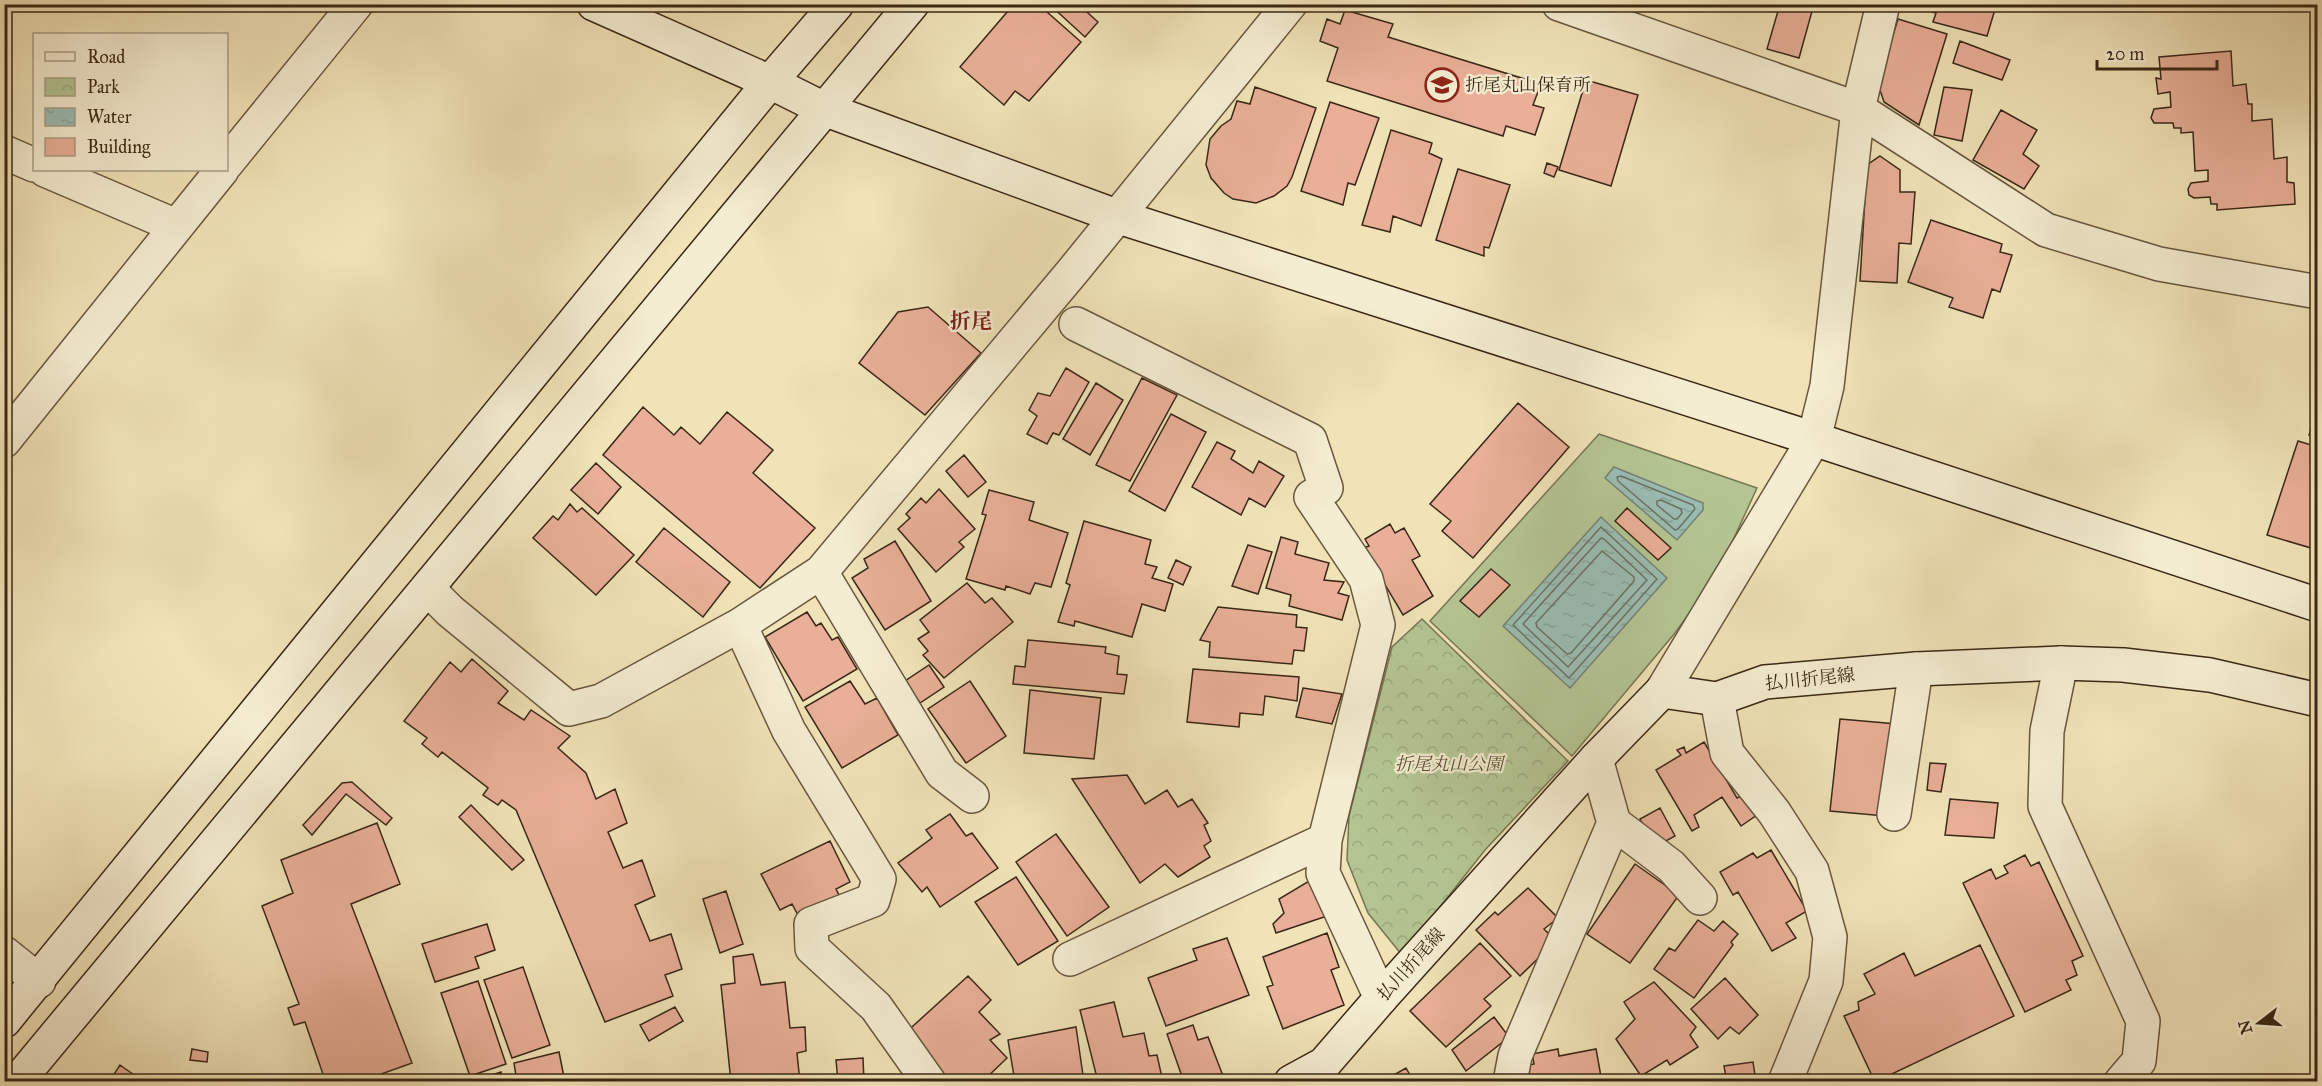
<svg xmlns="http://www.w3.org/2000/svg" width="2322" height="1086" font-family="'IM FELL Great Primer','Noto Serif JP',serif">
<defs>
<pattern id="park-crowns" width="20" height="18" patternUnits="userSpaceOnUse" patternTransform="scale(1.5)"><rect width="20" height="18" fill="#b4c593"/><path d="M2 6a3 3 0 1 1 6 0M12 15a3 3 0 1 1 6 0" fill="none" stroke="#9ca97e"/></pattern>
<pattern id="water-ripples" width="26" height="14" patternUnits="userSpaceOnUse" patternTransform="scale(1.5)"><rect width="26" height="14" fill="#9bbdb4"/><path d="M2 4q2-2 4 0t4 0M15 11q2-2 4 0t4 0" fill="none" stroke="#86a29a"/></pattern>
</defs>
<rect width="100%" height="100%" fill="#f0e3b8"/>
<filter id="stains"><feTurbulence type="fractalNoise" baseFrequency=".00333" numOctaves="4"/><feColorMatrix values="0 0 0 0 .2 0 0 0 0 .09 0 0 0 0 .02 0 0 0 .5 -.17"/></filter>
<radialGradient id="worn" r=".72"><stop offset=".6" stop-color="#630" stop-opacity="0"/><stop offset="1" stop-color="#630" stop-opacity=".3"/></radialGradient>
<!-- park -->
<path fill="url(#park-crowns)" stroke="#777654" stroke-width="1.5" d="M1422,619L1568,761L1485,850L1402,955L1368,913L1347,860L1349,816L1392,647Z"/>
<!-- pitch -->
<path fill="#b4c593" stroke="#777654" stroke-width="1.5" d="M1599,434L1757,488L1717,575L1675,633L1572,756L1430,621Z"/>
<!-- water -->
<path fill="url(#water-ripples)" stroke="#748174" stroke-width="1.5" d="M1614,467L1703,503V510L1677,540L1605,478Z
M1601,517L1667,578L1570,688L1503,626Z"/>
<g fill="none" stroke-linecap="round" stroke-linejoin="round">
<!-- shore -->
<path stroke="#6a7264" stroke-width="1.5" d="M1621,476L1693,505L1695,509L1678,529L1675,530L1618,481L1617,477Z
M1661,500L1681,509L1682,513L1677,519H1674L1657,505V501Z
M1601,527L1657,579L1569,678L1513,625Z
M1601,538L1604,539L1647,580L1568,667L1523,624Z
M1602,551L1634,577V581L1571,653L1567,654L1537,627L1536,623Z"/>
</g>
<!-- building -->
<path fill="#e9af98" stroke="#3a2815" stroke-width="1.5" d="M1014,4H1038L1081,42L1029,101L1015,91L1004,105L960,67Z
M1049,4H1078L1098,22L1085,37Z
M1780,4H1814L1799,58L1767,49Z
M1903,4H1987L1996,6L1987,36L1933,22L1936,13Z
M1345,10L1393,24L1388,37L1541,84L1533,105L1544,108L1535,135L1506,126L1503,136L1327,81L1338,48L1320,41L1327,19L1340,24Z
M1898,19L1947,34L1919,125L1884,102L1878,84Z
M1960,41L2010,60L2002,80L1953,63Z
M2231,51L2233,86L2246,84L2248,104H2252V121L2272,119L2274,159L2287,157V182L2294,183L2295,204L2217,210V204H2211L2210,197L2194,198L2189,195L2188,189L2191,183L2208,181V170L2195,171L2193,132L2181,133V128H2174L2173,123H2154L2151,118L2154,109L2171,107L2170,92L2158,94L2156,78L2161,79L2159,57Z
M1586,80L1638,95L1611,186L1559,170Z
M1255,87L1316,108L1292,177L1287,186L1274,196L1256,203L1233,199L1224,193L1211,178L1206,165L1210,139L1221,126L1231,119L1237,101L1250,104Z
M1944,87L1972,90L1962,141L1934,135Z
M1330,102L1379,118L1355,185L1348,183L1343,205L1301,191Z
M2001,110L2037,130L2023,154L2039,166L2024,189L1973,160Z
M1391,130L1432,143L1429,153L1442,159L1421,226L1393,216L1390,232L1362,225Z
M1880,156L1900,170V192H1915L1911,244L1899,243L1897,283L1860,281L1867,165Z
M1547,163L1558,167L1554,177L1544,173Z
M1458,169L1510,185L1489,248L1484,247V256L1436,240Z
M1931,220L2002,244L2000,252L2012,255L2000,292L1992,289L1983,318L1949,307L1953,298L1908,282Z
M928,307L981,353L925,415L859,363L898,312Z
M1066,368L1089,382L1059,435L1053,433L1047,444L1027,434L1037,416L1029,410L1038,393L1050,396Z
M1142,378L1177,395L1130,481L1096,465Z
M1096,383L1123,400L1090,455L1063,439Z
M1518,403L1569,447L1473,558L1442,531L1451,521L1430,504Z
M643,407L674,435L681,427L700,444L727,412L773,450L753,473L815,528L760,588L603,455Z
M2318,410V437L2309,435Z
M1171,414L1206,432L1165,511L1129,491Z
M2298,441L2318,447V530L2311,548L2267,535Z
M1217,442L1235,451L1231,459L1253,473L1259,461L1284,476L1265,507L1249,498L1241,515L1192,487Z
M964,455L986,482L968,497L946,471Z
M596,463L621,487L598,514L571,490Z
M939,489L975,529L959,542L964,547L936,572L898,529L910,518L906,514L921,498L926,503Z
M989,490L1034,502L1029,520L1068,533L1051,587L1035,583L1030,594L1006,586L1005,590L966,579L986,515L982,514Z
M570,504L577,512L582,508L634,555L596,595L533,538L553,516L558,520Z
M1627,508L1671,548L1658,560L1615,521Z
M1084,521L1151,540L1145,564L1157,567L1152,578L1173,584L1165,611L1142,604L1132,637L1075,621L1074,626L1058,622L1070,585L1066,583Z
M1390,524L1395,533L1404,528L1420,556L1412,560L1433,596L1403,615L1363,548L1369,546L1365,539Z
M664,528L730,582L703,617L636,562Z
M1281,537L1298,542L1295,554L1329,563L1324,580L1344,582L1338,593L1349,596L1342,620L1289,606L1291,595L1266,588Z
M895,541L931,601L885,630L852,578L868,568L864,559Z
M1248,545L1272,552L1258,594L1232,586Z
M1176,560L1191,567L1183,585L1168,578Z
M1491,569L1510,585L1479,617L1460,601Z
M967,583L985,603L992,598L1013,622L944,678L923,655L928,651L918,639L929,632L920,620Z
M1218,607L1297,615L1296,627L1307,628L1304,651L1294,650L1292,664L1209,657L1210,642L1200,640Z
M807,612L816,626L821,623L832,640L838,637L857,669L803,701L765,637Z
M1028,640L1106,647L1105,653L1119,656L1117,674L1127,675L1124,694L1013,684L1015,666L1025,667Z
M472,659L508,691L498,703L524,720L531,710L570,736L558,748L586,773L596,799L615,789L627,823L608,832L623,868L642,860L655,896L635,905L650,941L671,934L682,969L665,975L673,996L605,1022L516,810L502,800L498,805L483,795L488,788L442,752L438,757L422,744L427,738L404,721L450,662L461,672Z
M929,665L944,687L920,703L905,681Z
M1193,669L1299,677L1297,701L1265,696L1263,715L1240,713L1239,727L1187,722Z
M850,681L865,704L877,698L898,735L842,768L805,707Z
M970,681L1006,736L966,763L928,709Z
M1303,688L1342,694L1332,724L1296,717Z
M1030,690L1101,698L1094,759L1024,753Z
M1840,719L1897,724L1885,816L1830,811Z
M1704,742L1737,798L1745,794L1757,815L1741,826L1722,797L1694,815L1699,827L1692,831L1656,770L1681,755L1677,750L1684,747L1686,753Z
M1930,763L1946,764L1941,792L1927,790Z
M1127,775L1145,804L1167,790L1178,807L1192,799L1208,823L1204,825L1211,841L1204,846L1210,857L1178,877L1165,864L1140,883L1072,779Z
M352,782L392,818L386,825L346,794L312,835L303,825L342,783Z
M1950,799L1998,803L1994,838L1945,835Z
M471,805L524,860L512,870L459,817Z
M1660,808L1675,836L1655,847L1640,819Z
M950,814L966,836L972,833L998,868L940,907L927,887L922,892L898,863L932,838L926,830Z
M377,823L400,884L351,904L412,1063L359,1082H339L337,1077L325,1080L305,1022L294,1025L288,1008L299,1004L262,906L293,893L281,860Z
M1056,834L1109,907L1067,936L1016,862Z
M830,841L850,882L836,889L840,897L799,917L792,904L780,910L761,874Z
M1771,850L1807,911L1786,923L1796,938L1772,951L1738,892L1733,895L1720,872L1753,853L1757,858Z
M2025,855L2031,866L2039,862L2083,956L2072,961L2077,975L2066,980L2071,990L2025,1012L1963,883L1991,869L1996,879L2008,873L2004,866Z
M1635,864L1679,895L1630,963L1587,934Z
M1016,877L1058,941L1018,965L975,902Z
M1314,878L1327,916L1276,933L1273,924L1284,913L1279,899Z
M1528,888L1558,918L1544,929L1556,941L1520,976L1476,930L1495,912L1498,915Z
M726,891L743,944L720,953L703,899Z
M1698,920L1714,931L1723,921L1738,934L1731,942L1733,945L1694,998L1654,969L1669,948L1675,951Z
M487,924L495,950L475,957L479,968L435,982L422,944Z
M1327,933L1339,967L1331,970L1344,1005L1283,1029L1267,987L1273,985L1263,957Z
M1227,938L1249,995L1166,1026L1148,978L1197,960L1193,949Z
M1480,943L1511,976L1484,999L1491,1006L1446,1047L1410,1011Z
M1980,945L2014,1016L1875,1082L1844,1016L1859,1010L1858,1002L1875,994L1864,974L1904,953L1915,976Z
M753,954L761,985L785,982L790,1028L805,1027L806,1051L797,1053L800,1082H731L721,985L735,983L733,957Z
M523,967L550,1045L512,1058L484,980Z
M968,976L991,1000L979,1012L1000,1034L990,1040L1007,1058L982,1082H946L902,1036Z
M1725,978L1758,1015L1739,1034L1730,1027L1718,1039L1691,1009Z
M478,981L506,1064L470,1076L441,993Z
M1654,982L1696,1027L1690,1035L1698,1047L1670,1065L1667,1060L1641,1076L1616,1039L1635,1019L1624,1002Z
M1114,1002L1123,1037L1144,1033L1149,1056L1157,1055L1163,1082H1098L1080,1010Z
M675,1007L683,1021L649,1041L640,1025Z
M1494,1017L1509,1037L1466,1071L1452,1050Z
M1193,1025L1198,1040L1208,1037L1225,1081L1184,1082L1167,1034Z
M1076,1027L1084,1082H1015L1008,1040Z
M192,1049L208,1052L207,1062L190,1060Z
M1558,1049L1559,1056L1596,1049L1602,1082H1528L1525,1066L1534,1064L1532,1054Z
M559,1052L565,1082H517L514,1063Z
M863,1058L864,1082H838L836,1060Z
M1753,1062L1756,1082H1719V1077H1726L1724,1066Z
M120,1065L144,1082H109Z
M1406,1068L1414,1082H1392L1390,1077Z
M501,1072L503,1082H473V1081Z"/>
<g fill="none" stroke-linecap="round" stroke-linejoin="round">
<defs>
<path id="street" d="M1559,4L1858,109L2046,230L2159,264L2318,292
M4,152L34,165
M226,164L356,4
M45,170L176,226
M1076,324L1310,440L1326,488L1311,497L1366,579L1378,625L1325,840L1323,873L1381,998
M4,441L222,170
M821,572L942,773L972,796
M428,589L450,611L569,709L601,701L740,625L821,572L1073,271L1290,4
M740,625L789,731L879,879L873,900L811,924L812,948L876,1007L929,1082
M2061,663L2047,731L2045,806L2143,1021L2139,1061L2121,1082
M1662,691L1814,439L1827,386L1858,109L1883,4
M1717,699L1727,753L1774,812L1812,871L1830,937L1826,981L1785,1082
M1894,814L1916,669
M1614,823L1671,866L1700,898
M4,953L39,981
M1070,959L1325,840
M1510,1082L1515,1056L1614,823L1596,759"/>
<path id="secondary" d="M594,4L770,82L824,109L1116,216L1814,439L2318,605
M4,1021L770,82L837,4
M17,1082L912,4
M1291,1082L1324,1064L1381,998L1596,759L1662,691L1717,699L1765,682L1916,669L2061,663L2123,665L2210,675L2318,700"/>
</defs>
<!-- street casing -->
<use href="#street" stroke="#68573e" stroke-width="36"/>
<!-- secondary casing -->
<use href="#secondary" stroke="#3a2815" stroke-width="36"/>
<!-- street -->
<use href="#street" stroke="#f5edd1" stroke-width="33"/>
<!-- secondary -->
<use href="#secondary" stroke="#f5edd1" stroke-width="33"/>
</g>
<!-- icons -->
<defs>
<symbol id="school-ring" viewBox="-11 -11 22 22"><circle r="9.5" fill="#f5edd1" stroke="#8f2418" stroke-width="1.5"/><path d="M0-5L7-2L0 1L-7-2ZM-4 1L0 2.5L4 1V4Q0 6-4 4Z" fill="#8f2418"/></symbol>
</defs>
<g fill-rule="evenodd">
<use href="#school-ring" x="1423" y="66" width="38" height="38"/>
</g>
<g text-anchor="middle" dominant-baseline="central" stroke-width="4.5" stroke-linejoin="round" paint-order="stroke">
<!-- poi labels -->
<g font-size="18" fill="#3a2815" stroke="#f5edd1" text-anchor="start">
<text x="1465" y="85">折尾丸山保育所</text>
</g>
<!-- street labels -->
<g font-size="18" fill="#3a2815" stroke="#f5edd1">
<text transform="translate(1810 679) rotate(-6)">払川折尾線</text>
<text transform="translate(1411 964) rotate(-48)">払川折尾線</text>
</g>
<!-- park labels -->
<g font-size="18" font-style="italic" fill="#584f34" stroke="#f5edd1">
<text x="1449" y="764">折尾丸山公園</text>
</g>
<!-- quarter labels -->
<g font-size="21" font-weight="bold" fill="#7a1f14" stroke="#f5edd1">
<text x="971" y="321">折尾</text>
</g>
</g>
<!-- margin -->
<rect width="2322" height="1086" fill="none" stroke="#f0e3b8" stroke-width="24"/>
<rect x="6" y="6" width="2310" height="1074" fill="none" stroke="#3a2815" stroke-width="3"/>
<rect x="12" y="12" width="2298" height="1062" fill="none" stroke="#3a2815" stroke-width="1.5"/>
<!-- legend -->
<rect x="33" y="33" width="195" height="138" fill="#f5edd1" stroke="#aa9e86" stroke-width="1.5"/>
<rect x="45" y="52" width="30" height="9" fill="#f5edd1" stroke="#aa9e86" stroke-width="1.5"/>
<text x="87" y="63" font-size="18" fill="#3a2815">Road</text>
<rect x="45" y="78" width="30" height="18" fill="url(#park-crowns)" stroke="#aa9e86" stroke-width="1.5"/>
<text x="87" y="93" font-size="18" fill="#3a2815">Park</text>
<rect x="45" y="108" width="30" height="18" fill="url(#water-ripples)" stroke="#aa9e86" stroke-width="1.5"/>
<text x="87" y="123" font-size="18" fill="#3a2815">Water</text>
<rect x="45" y="138" width="30" height="18" fill="#e9af98" stroke="#aa9e86" stroke-width="1.5"/>
<text x="87" y="153" font-size="18" fill="#3a2815">Building</text>
<!-- north arrow -->
<g transform="translate(2259 1023) rotate(253)" stroke="#f5edd1" stroke-width="4.5" paint-order="stroke">
<path d="M0-4.5L10 22L0 15L-10 22Z" fill="#3a2815"/>
<text y="-9" font-size="16" font-weight="bold" text-anchor="middle" fill="#3a2815">N</text>
</g>
<!-- scale -->
<path d="M2097 60v9h120v-9" fill="none" stroke="#3a2815" stroke-width="3"/>
<text x="2106" y="60" font-size="18" fill="#3a2815" stroke="#f5edd1" stroke-width="4.5" paint-order="stroke">20 m</text>
<rect width="100%" height="100%" filter="url(#stains)"/>
<rect width="100%" height="100%" fill="url(#worn)"/>
</svg>
